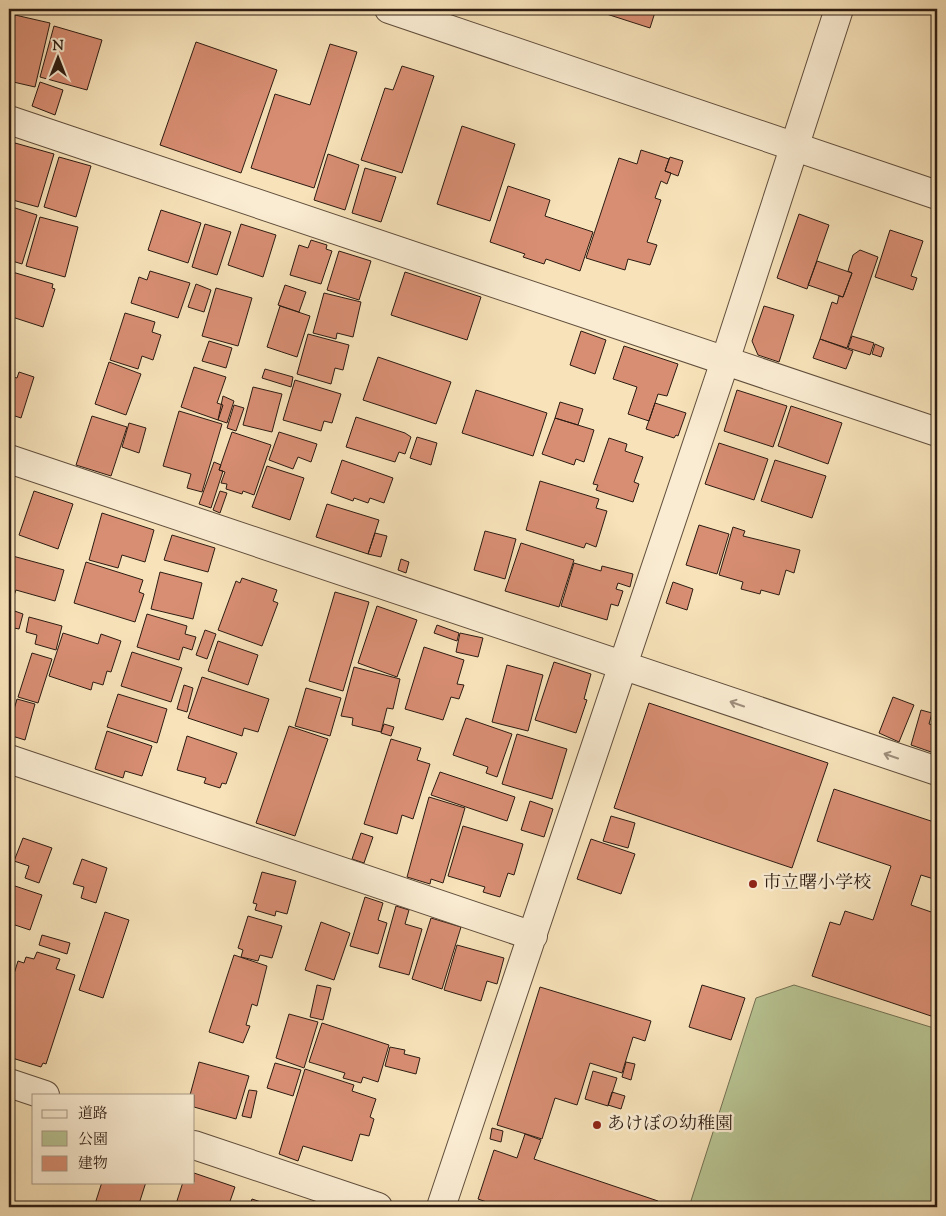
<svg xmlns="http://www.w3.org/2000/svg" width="946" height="1216" font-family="'Sorts Mill Goudy','Noto Serif JP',serif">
<rect width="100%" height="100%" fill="#f7e2b9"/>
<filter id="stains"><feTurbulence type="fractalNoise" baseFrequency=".004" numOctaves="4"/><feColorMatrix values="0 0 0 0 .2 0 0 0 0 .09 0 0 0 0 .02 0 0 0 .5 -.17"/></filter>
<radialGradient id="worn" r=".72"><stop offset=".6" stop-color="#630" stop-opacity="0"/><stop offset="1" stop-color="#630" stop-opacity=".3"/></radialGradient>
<!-- green -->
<path fill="#b8c493" stroke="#727052" d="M794,985L937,1029V1207H689L756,998Z"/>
<!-- building -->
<path fill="#d88e73" stroke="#2d1c12" d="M591,9H656L650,28Z
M15,15L50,23L35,87L9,81V41Z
M54,26L102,40L87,90L40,77Z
M196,42L277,70L241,173L160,145Z
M330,44L357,52L314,188L251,168L275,94L310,105Z
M402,66L434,76L402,173L361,160L385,88L393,90Z
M40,82L63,90L55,115L32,106Z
M462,126L515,144L490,221L437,204Z
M15,143L54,154L38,207L9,199V163Z
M641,150L669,159L665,171L671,173L667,184L661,181L655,198L661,200L647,242L657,245L650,265L628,259L625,270L586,258L619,158L637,164Z
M328,154L359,165L345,210L314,200Z
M59,157L91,166L76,217L44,207Z
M670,157L683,161L678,176L665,171Z
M365,168L396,177L381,222L352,213Z
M508,186L550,200L545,216L593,232L580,271L546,259L544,264L523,257L525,254L490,242Z
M9,206L37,215L22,264L9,260Z
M161,210L201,223L188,263L148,250Z
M799,214L829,225L807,289L777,278Z
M40,217L78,227L65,277L26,266Z
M205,224L231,232L217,275L192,267Z
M241,224L276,235L263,277L228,265Z
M890,230L923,241L911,276L917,278L913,290L875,277Z
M311,240L327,245L326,249L332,251L321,284L290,275L299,245L308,248Z
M860,250L878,257L847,348L820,339L832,302L837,304L839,296L843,297L852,273L848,271L853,255Z
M339,251L371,261L359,300L327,290Z
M817,261L852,273L843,297L808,285Z
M9,271L53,284L52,288L55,289L43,327L9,316Z
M150,271L190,283L178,318L131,303L139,277L147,280Z
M405,272L481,297L467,340L391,315Z
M196,284L211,290L204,312L188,307Z
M285,285L306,292L299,312L278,305Z
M216,288L252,298L238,346L202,336Z
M324,293L361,302L353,337L337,333L336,339L313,333Z
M280,306L310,316L297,357L267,347Z
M764,306L794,315L779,362L758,355L752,341Z
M125,313L155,322L152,332L161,335L153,360L142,356L138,369L110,360Z
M581,331L606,340L595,374L570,365Z
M308,334L349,345L343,370L335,368L331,384L297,374Z
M852,336L874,343L870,355L848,348Z
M820,339L853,351L846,369L813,358Z
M209,341L232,348L226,368L202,361Z
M875,344L884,348L881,357L872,354Z
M624,346L678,364L667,396L658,394L649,421L628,414L637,387L613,379Z
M378,357L451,382L436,424L363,400Z
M109,362L141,374L126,415L95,404Z
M194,367L226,377L217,403L223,405L218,420L181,407Z
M265,369L293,377L291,387L262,378Z
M19,372L34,377L21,418L9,414V376L17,378Z
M295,380L341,394L332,423L324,421L321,431L283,420Z
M253,387L282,394L272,432L243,425Z
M476,390L547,413L533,456L462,433Z
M737,390L787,406L773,447L724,431Z
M223,396L234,401L227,423L218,420Z
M560,402L583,409L578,425L555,418Z
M655,403L686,413L678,436L676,435L674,438L646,429Z
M234,405L244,408L236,431L227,428Z
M791,406L842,423L828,464L778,446Z
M179,411L222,424L202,492L187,488L191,474L163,466Z
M92,416L127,427L111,476L76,465Z
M356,417L405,433L411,437L405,454L399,452L395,462L346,447Z
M555,418L594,430L584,462L576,459L574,465L542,454Z
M129,423L146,428L139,453L122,447Z
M232,432L271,445L254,495L243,491L242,494L226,489L227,484L221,483L225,472L219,470Z
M279,432L317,444L311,462L298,457L293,469L269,460Z
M417,437L437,443L431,465L410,458Z
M609,438L627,444L625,451L643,457L634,482L639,484L633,502L596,490L598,485L593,484Z
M719,443L768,459L754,500L705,484Z
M342,460L393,478L384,503L370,498L368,503L354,498L353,501L331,493Z
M775,460L826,476L812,518L761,501Z
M214,462L221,465L219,470L223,471L211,508L199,504Z
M267,466L304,478L290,520L252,507Z
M540,481L599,499L596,508L607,511L596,547L586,543L584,548L526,530Z
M34,491L73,504L58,549L19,535Z
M220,491L227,493L220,513L213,510Z
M327,504L379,520L368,554L316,537Z
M102,513L154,530L145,562L122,555L118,568L89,560Z
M699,525L729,534L717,574L686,565Z
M733,527L745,531L743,536L800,550L794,573L786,570L779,595L761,590L760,594L741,589L743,582L719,575Z
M485,531L516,539L505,579L474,570Z
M375,533L387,536L381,557L368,554Z
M172,535L215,548L208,572L164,560Z
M521,543L574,560L559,607L505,591Z
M9,555L64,570L55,601L16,590L13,598L9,597Z
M401,559L409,562L406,573L398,570Z
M86,562L143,580L139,592L144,594L135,622L74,603Z
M574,563L601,571L602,566L633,574L630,587L618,583L616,589L623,591L618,606L611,604L607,620L561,606Z
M160,572L202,583L193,619L151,609Z
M242,578L277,590L273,601L278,603L262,646L218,630L236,581L240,583Z
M673,582L693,589L687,610L666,603Z
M335,592L369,602L343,691L309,681Z
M377,606L417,620L397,677L358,663Z
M9,609L23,614L19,629L14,628L12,633L9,632Z
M147,614L187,626L185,634L196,637L192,650L183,647L179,660L137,647Z
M29,617L62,626L56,650L35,644L37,635L26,632Z
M437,625L459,633L457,641L434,633Z
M205,630L216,634L207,659L196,655Z
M63,633L98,644L101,634L121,641L111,672L107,671L103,685L93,682L91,690L49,676Z
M460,633L483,638L478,657L456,652Z
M218,641L258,655L248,685L208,671Z
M424,647L464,660L457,684L464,685L459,699L451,697L443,720L405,709Z
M132,652L182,668L171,702L121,686Z
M32,653L52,659L38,703L18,697Z
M554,662L591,674L584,699L587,700L576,733L535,720Z
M507,665L543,675L528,731L492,722Z
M354,667L400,679L393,709L387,708L381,732L352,725L353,718L341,716Z
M202,677L269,699L258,732L244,728L242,736L188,718Z
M184,685L193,688L187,712L177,709Z
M306,688L341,698L330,736L295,726Z
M118,694L167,709L157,743L107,727Z
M893,697L914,705L899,742L879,733Z
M17,699L35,704L25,740L9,735V727Z
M649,703L828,763L792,868L614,808Z
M921,710L932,713L929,724L937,726V744L934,753L911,745Z
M466,718L512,734L497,777L486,773L488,767L453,755Z
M384,724L394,727L391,736L381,733Z
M289,726L328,739L295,836L256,823Z
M107,731L152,746L142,776L125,771L123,778L95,769Z
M517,734L567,749L552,799L502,784Z
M187,736L237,753L226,784L222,783L220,788L204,783L206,778L177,770Z
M391,739L421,748L417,760L430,764L413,819L402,815L397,834L364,824Z
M440,772L515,797L507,821L431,795Z
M834,789L937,823V880L921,875L911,905L937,914V1018L812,976L830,922L840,925L845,911L873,920L891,866L817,841Z
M429,797L465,808L443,883L431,879L430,884L407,877Z
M530,801L553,809L544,837L521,830Z
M611,816L635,823L628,848L603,841Z
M463,826L523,844L514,875L508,873L500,897L483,892L485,887L448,876Z
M361,833L373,837L364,863L352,859Z
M23,838L52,848L39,883L25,878L29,866L14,861Z
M591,839L635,854L621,894L577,879Z
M82,859L107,868L96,903L81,898L84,887L73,884Z
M262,872L296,881L287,914L276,911L275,916L255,910L257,904L253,903Z
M9,884L42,895L30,930L9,923Z
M365,897L383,903L378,920L387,923L378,954L350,946Z
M396,906L409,910L405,924L422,929L409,975L379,967Z
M105,912L129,920L103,998L79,990Z
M248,916L282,926L272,958L260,955L258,961L241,957L243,950L238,948Z
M431,918L461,927L442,989L412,979Z
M321,922L350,933L334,980L305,970Z
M42,935L70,943L67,954L39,945Z
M457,945L504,958L497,984L487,981L481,1001L444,990Z
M37,952L60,959L56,969L75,975L46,1064L43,1063L41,1067L9,1057V990L18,961L24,963L26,957L34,959Z
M234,955L267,966L257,1006L252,1004L246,1025L250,1026L243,1043L209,1032Z
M317,985L331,988L323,1020L310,1017Z
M702,985L745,998L731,1040L689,1027Z
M540,987L651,1021L645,1041L633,1037L622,1073L590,1063L577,1105L555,1098L542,1139L497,1125Z
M289,1014L318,1022L304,1068L276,1058Z
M322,1023L389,1045L378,1082L363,1077L361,1083L343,1078L345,1073L309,1062Z
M390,1047L405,1050L404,1054L420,1058L416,1074L385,1066Z
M199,1062L249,1076L236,1119L194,1107V1095H190Z
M626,1062L635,1064L631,1080L622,1077Z
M275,1063L301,1070L293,1096L267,1088Z
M305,1069L354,1085L352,1091L376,1099L370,1117L374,1119L369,1136L360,1134L352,1161L303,1146L298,1161L279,1154Z
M593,1071L617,1078L608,1106L585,1099Z
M249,1090L257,1091L251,1118L242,1116Z
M612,1092L625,1096L621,1109L608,1105Z
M492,1128L503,1131L501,1142L490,1139Z
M525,1134L541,1140L534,1159L658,1201L656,1207H501L478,1199L494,1150L517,1158Z
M194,1173L235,1187L228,1207H186L176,1204L183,1182H194Z
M102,1182H146L138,1207H94Z
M252,1199L276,1207H249Z"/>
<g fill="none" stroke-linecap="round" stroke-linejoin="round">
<defs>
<path id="minor" d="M9,120L937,432
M9,459L937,771
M9,759L533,936
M441,1207L725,361L839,9"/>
<path id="tertiary" d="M389,9L937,195
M9,1083L45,1095
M194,1145L378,1207"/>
</defs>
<!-- minor casing -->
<use href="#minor" stroke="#604e3c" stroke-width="30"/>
<!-- tertiary casing -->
<use href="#tertiary" stroke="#604e3c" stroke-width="30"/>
<!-- minor -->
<use href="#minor" stroke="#faecd2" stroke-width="28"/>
<!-- tertiary -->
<use href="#tertiary" stroke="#faecd2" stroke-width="28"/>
</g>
<!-- one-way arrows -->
<defs><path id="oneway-shaft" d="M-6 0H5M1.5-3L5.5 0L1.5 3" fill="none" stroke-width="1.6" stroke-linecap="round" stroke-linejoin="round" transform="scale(1.25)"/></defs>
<g stroke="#9e8e7c">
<use href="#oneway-shaft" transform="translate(737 704) rotate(-161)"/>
<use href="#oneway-shaft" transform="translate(891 756) rotate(-161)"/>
</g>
<!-- markers -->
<g fill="#8f2418" stroke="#faecd2" stroke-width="2">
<circle cx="753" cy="884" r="5"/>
<circle cx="597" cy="1125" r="5"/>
</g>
<g text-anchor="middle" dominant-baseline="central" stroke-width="5" stroke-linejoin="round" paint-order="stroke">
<!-- poi labels -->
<g font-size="18" fill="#2d1c12" stroke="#faecd2" text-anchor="start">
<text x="763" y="884">市立曙小学校</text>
<text x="607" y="1125">あけぼの幼稚園</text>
</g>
</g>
<!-- margin -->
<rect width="946" height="1216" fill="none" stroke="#f7e2b9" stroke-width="30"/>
<rect x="10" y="10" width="926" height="1196" fill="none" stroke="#2d1c12" stroke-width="2.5"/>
<rect x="15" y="15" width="916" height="1186" fill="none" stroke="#2d1c12"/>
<!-- legend -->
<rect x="32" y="1094" width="162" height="90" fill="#faecd2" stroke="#a89985"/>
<rect x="42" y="1110" width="25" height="8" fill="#faecd2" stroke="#a89985"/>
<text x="78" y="1118" font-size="15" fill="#2d1c12">道路</text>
<rect x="42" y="1131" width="25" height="15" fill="#b8c493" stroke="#a89985"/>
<text x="78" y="1144" font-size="15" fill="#2d1c12">公園</text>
<rect x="42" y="1156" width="25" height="15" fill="#d88e73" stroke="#a89985"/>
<text x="78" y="1168" font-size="15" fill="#2d1c12">建物</text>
<!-- north arrow -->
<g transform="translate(58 58)" stroke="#faecd2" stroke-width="4" paint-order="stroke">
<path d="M0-4L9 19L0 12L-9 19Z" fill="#2d1c12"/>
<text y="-8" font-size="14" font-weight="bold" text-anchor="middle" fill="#2d1c12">N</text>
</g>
<rect width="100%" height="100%" filter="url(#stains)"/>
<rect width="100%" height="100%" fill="url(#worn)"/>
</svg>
